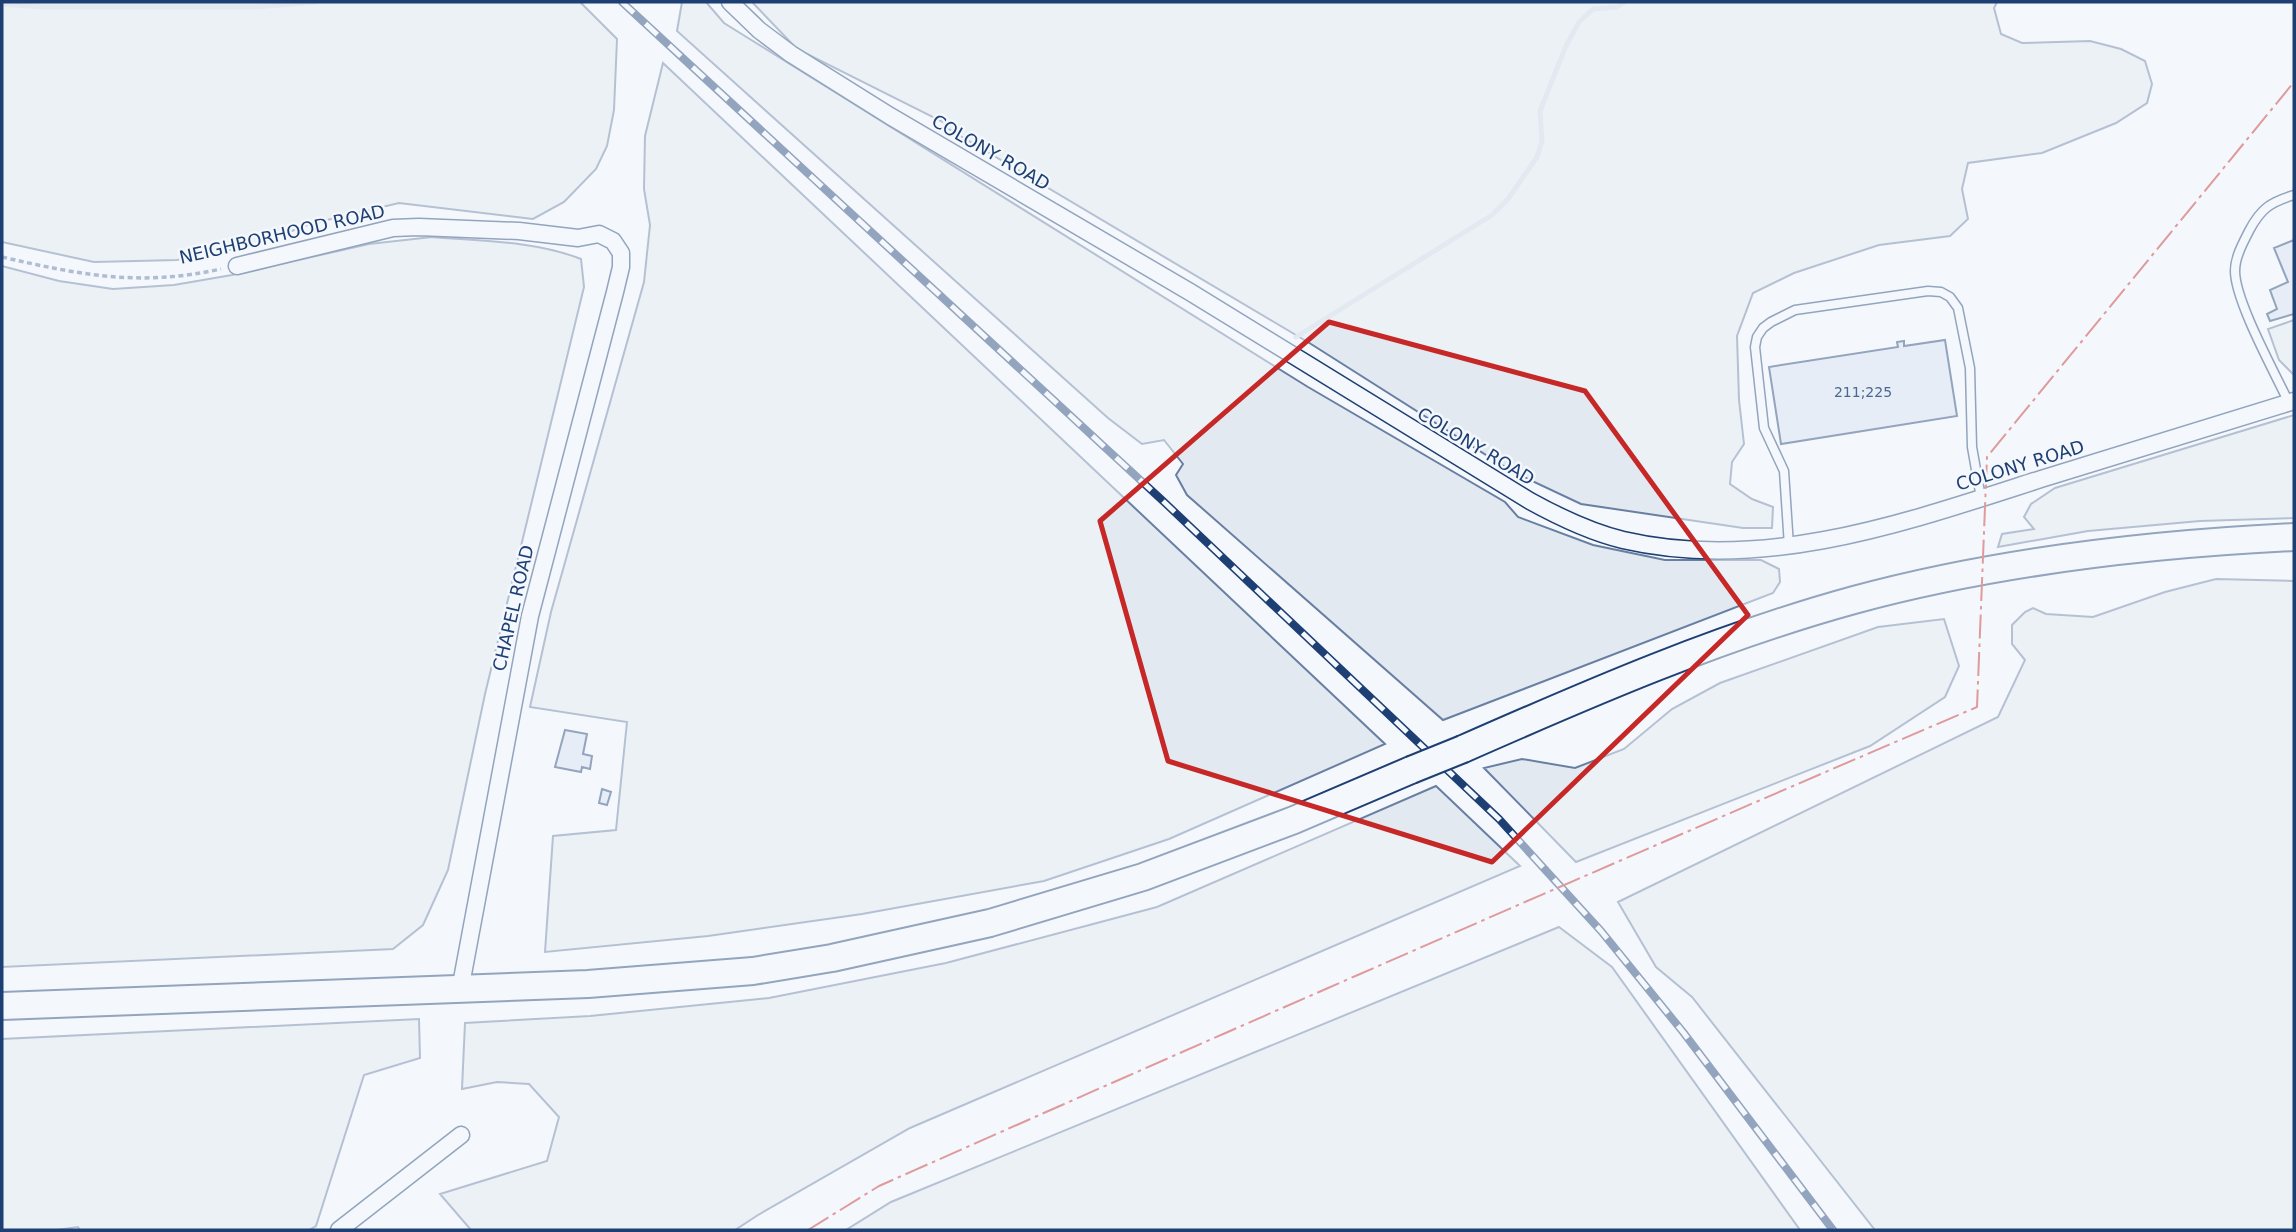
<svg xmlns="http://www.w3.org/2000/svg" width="2296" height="1232" font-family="'DejaVu Sans',sans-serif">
<rect width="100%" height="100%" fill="#f4f7fb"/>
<!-- green -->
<path fill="#e3e9f0" stroke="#687fa3" stroke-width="2" d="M2,2H580L617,39L614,110L607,146L596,169L564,202L533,219L399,203L310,224L255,245L177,260L94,262L2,242Z
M682,2H706L724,23L1308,387L1505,502L1518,517L1593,545L1665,560H1761L1779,569L1780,582L1773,593L1443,720L1187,495L1176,475L1183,464L1164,440L1142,444L1108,418L677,31Z
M752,2H1997L1994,8L2001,34L2022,43L2090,41L2121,49L2145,61L2152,84L2147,103L2116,123L2042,153L1968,163L1962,189L1968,219L1950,236L1879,245L1794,273L1753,293L1737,336L1739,400L1744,444L1732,462L1730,484L1752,499L1773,507L1772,528H1743L1581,504L1513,472L1311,344L947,128V124L797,49Z
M663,63L1385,744L1169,839L1044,881L862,914L708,936L545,952L553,836L616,830L627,722L530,707L551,612L644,282L650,225L644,189L645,136Z
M432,237C481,241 535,241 581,259L584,287L485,694L448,870L423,925L393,949L2,967V266L59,281L113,289L174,285L232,275L369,244Z
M2294,320V375L2279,360L2268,329Z
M2294,415V518L2200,521L2088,531L1998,547L2002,534L2034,529L2024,517L2031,504L2055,488Z
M2216,579L2294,581V1230H1875L1692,997L1656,967L1618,902L1998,717L2025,660L2012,644V625L2025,612L2033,608L2046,614L2093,617L2165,592Z
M1944,619L1959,666L1945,697L1870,746L1576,862L1484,768L1522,759L1575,768L1624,749L1672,709L1720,683L1878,627Z
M1436,786L1520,866L910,1128L758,1215L735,1230H471L440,1194L547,1161L559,1117L529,1084L497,1082L462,1089L465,1023L590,1016L769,998L946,963L1157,907Z
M1559,927L1612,967L1800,1230H846L891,1202Z
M419,1019L420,1058L364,1075L316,1226L309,1230H80L78,1227L56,1230H2V1039Z"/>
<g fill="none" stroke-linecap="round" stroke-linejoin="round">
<!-- stream -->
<path stroke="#cfd7e4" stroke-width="5" d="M2,4L43,7H256L316,2
M1296,337L1492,215L1508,199L1537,157L1542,141L1540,111L1566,46L1579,22L1593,9L1617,7L1624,2"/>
</g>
<!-- building -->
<path fill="#d5e0f0" stroke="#1d3f73" stroke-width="2" d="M2294,240V314L2270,321L2267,314L2277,309L2270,290L2288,282L2274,248Z
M1945,340L1957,416L1781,444L1769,367L1898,347L1897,342L1904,341V346Z
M565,730L587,734L583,754L592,756L590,769L582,767L581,772L555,767Z
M602,789L611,792L607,805L599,803Z"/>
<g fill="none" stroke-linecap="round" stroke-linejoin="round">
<defs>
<path id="service" d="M2289,403C2275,373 2235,301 2235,271C2235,257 2243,243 2249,231C2261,208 2271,202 2294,195
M1789,546L1784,471L1764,428L1755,347L1757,337L1763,328L1771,322L1795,310L1928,291L1941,292L1950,297L1958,308L1970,368L1972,447L1981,498"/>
<path id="minor" d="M730,2L759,30L791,54L890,116L1190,292L1530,501C1559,517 1590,532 1623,540C1765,573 1907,522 2041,479C2126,453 2210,427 2294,401
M237,266L393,228L419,227L519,231L578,238L599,234L613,241L621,253V267L615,292L530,616L460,990
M339,1230L461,1135"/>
<path id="trunk" d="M1463,749C1590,693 1719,637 1854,600C1994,562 2150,544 2294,537
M2,1006L588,984L753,971L832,958L990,923L1143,877L1294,820L1411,770"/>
</defs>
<!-- service casing -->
<use href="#service" stroke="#1d3f73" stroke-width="11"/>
<!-- minor casing -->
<use href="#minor" stroke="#1d3f73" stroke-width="19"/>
<!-- trunk casing -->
<use href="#trunk" stroke="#1d3f73" stroke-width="30"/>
<!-- path -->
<path stroke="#5e769c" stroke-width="3.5" stroke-dasharray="5 3.5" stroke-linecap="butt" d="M2,257C81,275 140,287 221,269"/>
<!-- service -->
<use href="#service" stroke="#f4f7fb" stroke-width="8"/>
<!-- minor -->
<use href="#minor" stroke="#f4f7fb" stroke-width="16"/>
<!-- trunk -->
<use href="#trunk" stroke="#f4f7fb" stroke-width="26"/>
<defs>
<path id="rail" d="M622,2L1163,501L1499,819L1601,931L1683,1032L1833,1230"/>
</defs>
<!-- rail casing -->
<use href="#rail" stroke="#1d3f73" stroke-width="8"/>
<!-- rail -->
<use href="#rail" stroke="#f4f7fb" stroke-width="5" stroke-dasharray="16" stroke-linecap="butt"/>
<defs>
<path id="trunk-bridge" d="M1411,770L1463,749"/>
</defs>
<!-- trunk-bridge casing -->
<use href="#trunk-bridge" stroke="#1d3f73" stroke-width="30" stroke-linecap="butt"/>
<!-- trunk-bridge -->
<use href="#trunk-bridge" stroke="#f4f7fb" stroke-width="26"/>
<!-- power -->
<path stroke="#c62828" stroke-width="2" stroke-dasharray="24 5 3.5 5" stroke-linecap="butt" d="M808,1230L879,1186C1244,1024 1610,864 1977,707L1987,457L2294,82"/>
</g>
<!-- marked area -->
<path d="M0 0H2296V1232H0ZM1329,322L1585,391L1748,615L1492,862L1168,761L1100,521Z" fill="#f4f7fb" fill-opacity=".55" fill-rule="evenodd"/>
<path fill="none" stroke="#c62828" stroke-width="5" stroke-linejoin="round" d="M1329,322L1585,391L1748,615L1492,862L1168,761L1100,521Z"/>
<g text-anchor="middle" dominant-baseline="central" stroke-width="5" stroke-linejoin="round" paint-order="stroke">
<!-- number labels -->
<g font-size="14" fill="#4b6792">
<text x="1863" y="392">211;225</text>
</g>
<!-- street labels -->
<g font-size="18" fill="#1d3f73" stroke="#f4f7fb">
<text transform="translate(991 152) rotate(30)">COLONY ROAD</text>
<text transform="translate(282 234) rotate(-13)">NEIGHBORHOOD ROAD</text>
<text transform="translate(1476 446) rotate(31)">COLONY ROAD</text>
<text transform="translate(2020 465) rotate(-17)">COLONY ROAD</text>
<text transform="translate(513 608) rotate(-77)">CHAPEL ROAD</text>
</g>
</g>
<!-- border -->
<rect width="2296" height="1232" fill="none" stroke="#1d3f73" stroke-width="7"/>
</svg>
